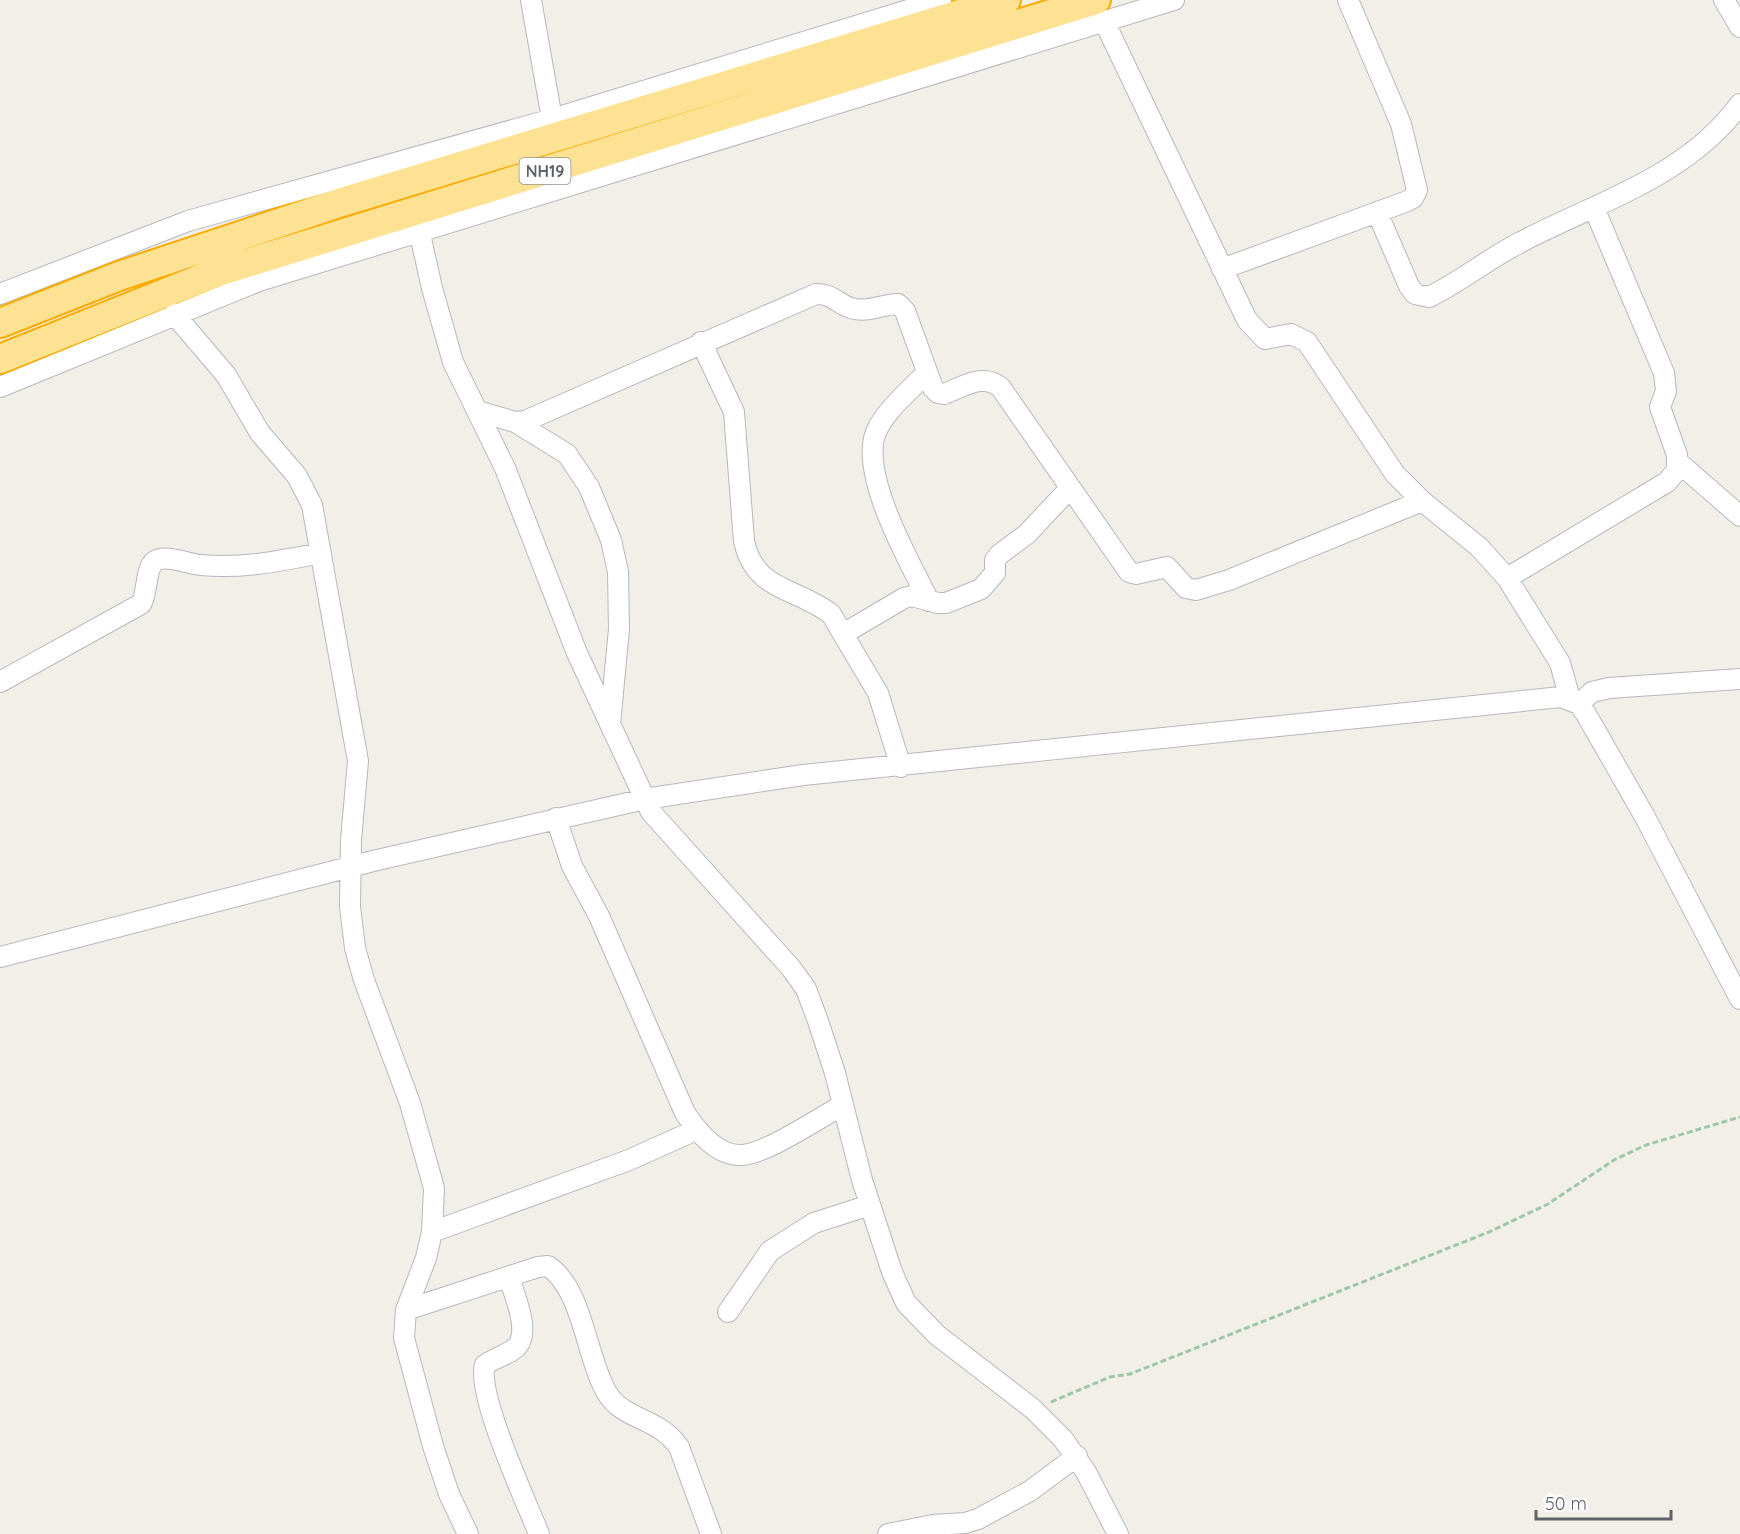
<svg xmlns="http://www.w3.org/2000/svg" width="1740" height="1534" font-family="Quicksand,sans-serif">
<rect width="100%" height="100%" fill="#f1efe8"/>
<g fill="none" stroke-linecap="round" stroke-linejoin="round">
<defs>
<path id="minor" d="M531,0L552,119
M1724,0L1740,27
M1104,21L1247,320L1265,339L1291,334L1307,342L1395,474L1422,501L1479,547L1507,578L1560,663L1570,699
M1377,212L1409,286L1415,294L1429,297C1460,282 1488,259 1519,243C1596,202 1686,178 1740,104
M419,230L432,288L453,362L505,468L577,653L651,812L791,968L806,989L818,1021L835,1073L862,1180L892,1272L906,1303L937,1335L1033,1409L1063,1439L1086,1472L1118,1534
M1222,269L1405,202L1413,198L1417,190L1401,124L1348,0
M0,294L188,221L552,119L941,0
M174,314L226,375L260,433L297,476L312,505L358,761L351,840L350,907L355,948L364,980L410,1103L434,1188L432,1232L426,1258L406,1310L404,1338L433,1446L449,1494L468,1534
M701,342L734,412L744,541C755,592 796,587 831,614L878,693L901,767
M927,372C911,390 886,409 876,432C859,474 910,563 929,601
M0,387L259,281L1174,0
M478,411L515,422L525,421L816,294C833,293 840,307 855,309C870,312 884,304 898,304L905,311L933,388L938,393L944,394C963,387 984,372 1001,388L1129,572L1136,574L1167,567L1186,588L1196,590L1229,580L1422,501
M515,422L567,454L589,487L611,540L618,572L619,629L610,724
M1678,462L1740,516
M1507,578L1667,482L1677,470V455L1660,407L1666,391L1664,373L1594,208
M843,634L904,598L912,596L938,603H946L981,589L995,573V560L1000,554L1027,534L1070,488
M0,682L141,604C148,593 145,568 155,561C166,554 188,564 201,565C242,569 280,561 321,553
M1579,704L1592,692L1609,688L1740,679
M556,818L572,866L599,916L685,1113C697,1131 717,1157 743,1155C767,1153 819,1118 843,1105
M0,957L373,861L645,799L803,775L1561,697L1579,704L1586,714L1645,817L1740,999
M432,1232L629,1160L696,1130
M509,1277C514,1295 533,1335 514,1349C505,1356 494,1358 485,1365C476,1394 526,1501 539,1534
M406,1310L538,1267L548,1266C583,1289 586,1358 607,1393C624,1421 657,1416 679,1447L711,1534
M728,1312L770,1251L814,1223L870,1205
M888,1534L933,1525L965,1523L978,1519L1030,1491L1077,1456"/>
<path id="highway" d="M0,323L119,276L342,202L1006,0
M0,359L215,273L1096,0"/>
</defs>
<!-- minor casing -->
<use href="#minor" stroke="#b5b8bc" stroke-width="22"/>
<!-- highway casing -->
<use href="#highway" stroke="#f9ab00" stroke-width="32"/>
<!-- path -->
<path stroke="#9cc7a9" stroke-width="3" stroke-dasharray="6 3" stroke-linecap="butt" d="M1051,1402L1110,1377L1130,1374L1489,1232L1548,1204L1614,1160L1646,1145L1740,1117"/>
<!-- minor -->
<use href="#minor" stroke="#fff" stroke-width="20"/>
<!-- highway -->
<use href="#highway" stroke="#fde293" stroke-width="28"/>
</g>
<g text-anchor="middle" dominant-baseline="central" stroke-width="4.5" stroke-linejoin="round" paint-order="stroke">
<!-- shield labels -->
<rect fill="#fff" stroke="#8f9295" stroke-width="1.5" x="519.5" y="158" width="51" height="26" rx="4.5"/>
<g font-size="16" font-weight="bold" fill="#5f6368">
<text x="545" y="171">NH19</text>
</g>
</g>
<!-- scale -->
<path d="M1536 1510v9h135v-9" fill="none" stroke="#5f6368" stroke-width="3"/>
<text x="1545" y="1510" font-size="18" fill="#5f6368" stroke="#ffffff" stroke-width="4.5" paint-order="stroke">50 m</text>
</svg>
